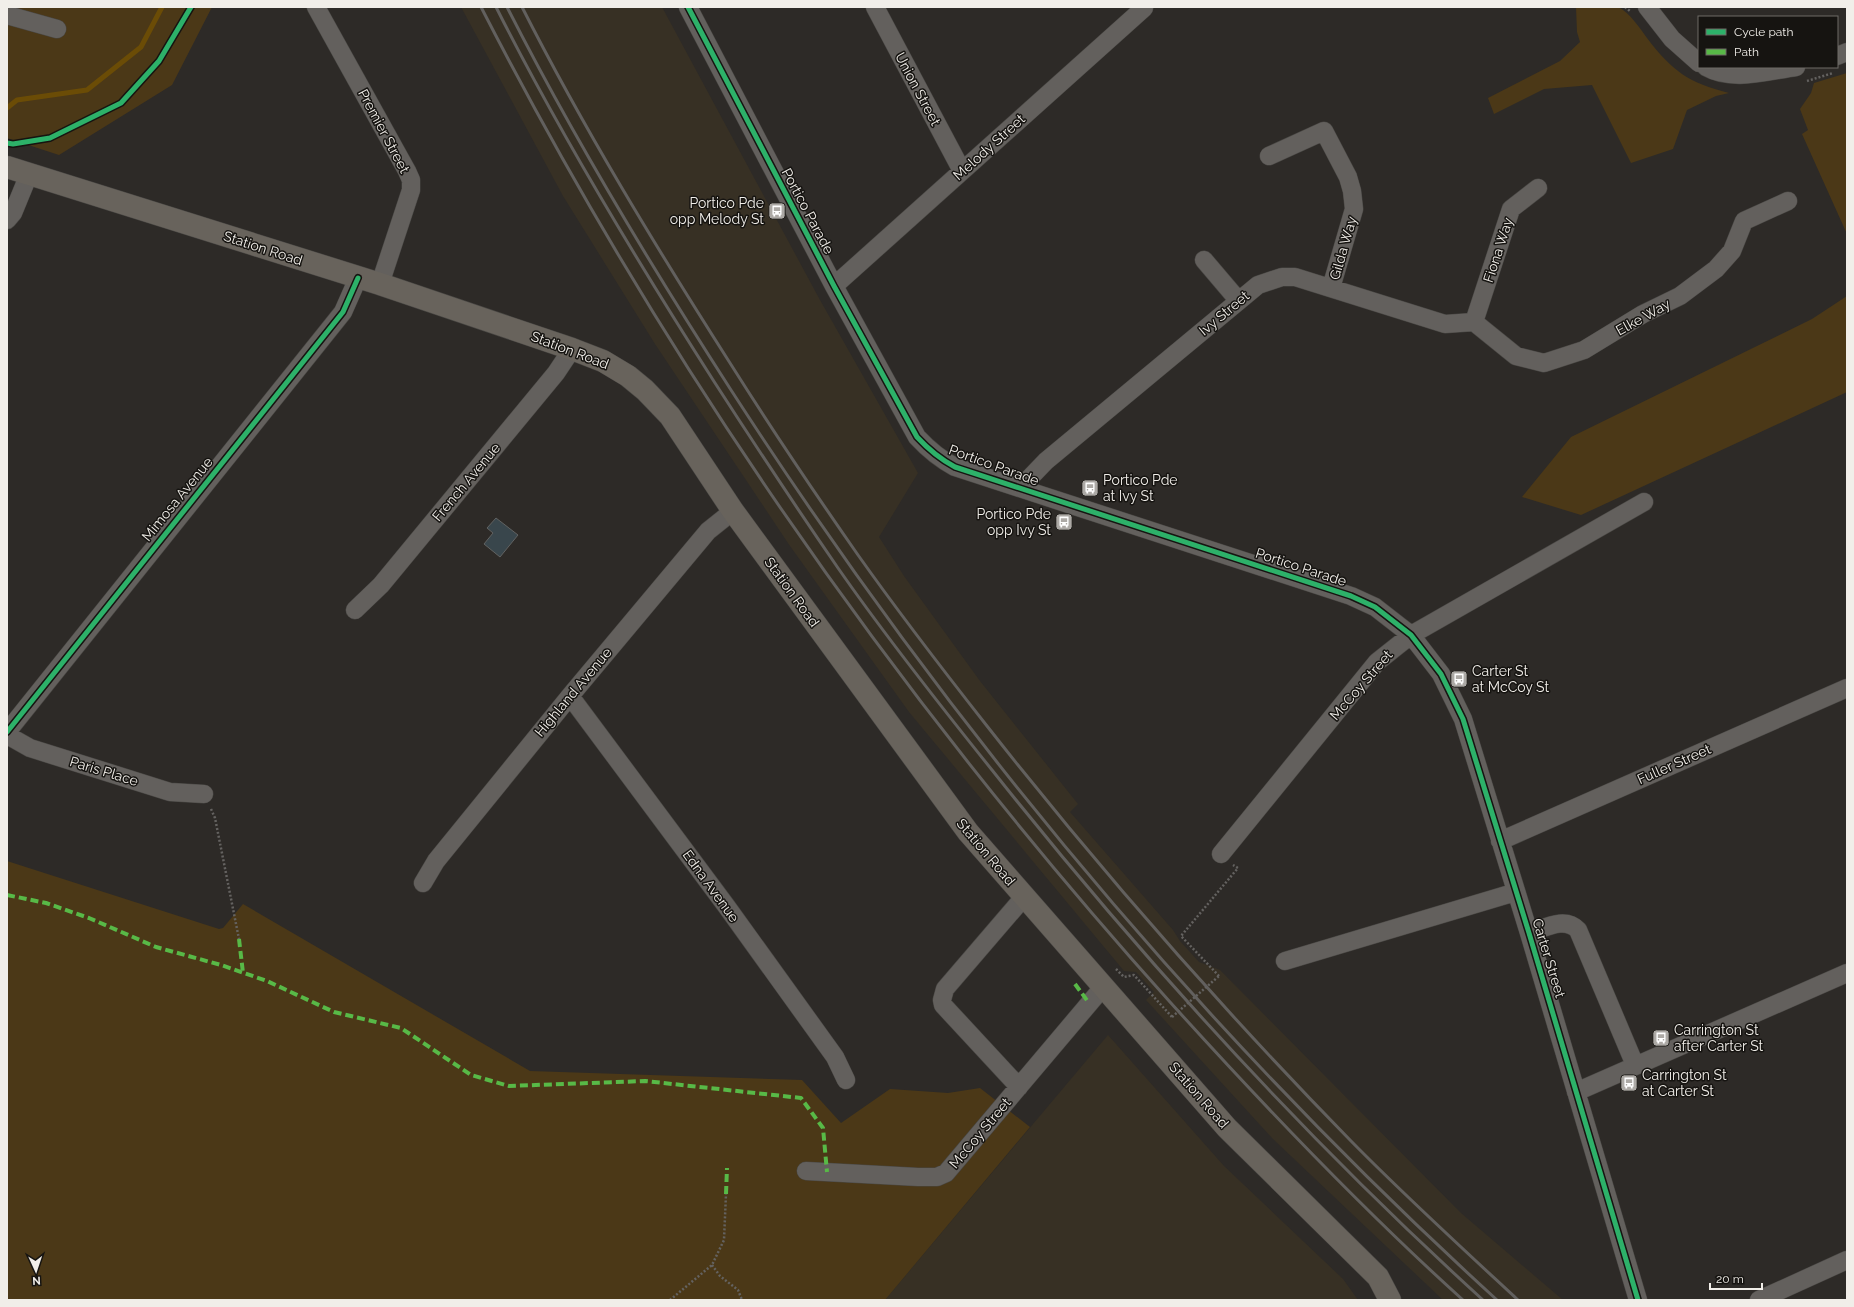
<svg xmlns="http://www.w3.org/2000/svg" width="1854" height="1307" font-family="Raleway,sans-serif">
<rect width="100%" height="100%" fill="#2d2a27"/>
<!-- built -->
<path fill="#373024" d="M461,7H662L820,300L918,473L879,537L904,576L980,681L1078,804L1070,812L1173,930L1180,941L1199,962L1220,970L1461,1213L1563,1300H1443L1273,1139L1146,1000L1154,992L1136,972L1124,971L909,712L790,546L655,344L563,196Z
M1108,1035L1224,1166L1343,1279L1358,1300H885Z"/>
<!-- green -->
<path fill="#4b3817" d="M7,7H212L172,85L59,155L7,138Z
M1576,7H1618C1630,13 1639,27 1647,38C1672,71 1689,83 1729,93L1716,96L1687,110L1673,149L1631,163L1592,85L1544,89L1494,114L1488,98L1560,61L1580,42L1577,32Z
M1847,73V234L1802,134L1808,130L1800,109L1811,93L1814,83Z
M1847,296V392L1581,515L1522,497L1571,437L1812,319Z
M7,861L219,929L223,928L243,904L530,1071L802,1080L841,1123L890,1089L948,1093L980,1088L1030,1127L885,1300H7Z"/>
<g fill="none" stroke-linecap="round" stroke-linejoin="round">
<!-- stream -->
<path stroke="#6b4c06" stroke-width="5" d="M7,108L17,100L87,90L141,47L162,7"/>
</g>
<!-- building -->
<path fill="#39464c" stroke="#616261" d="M496,518L518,535L500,557L484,544L493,533L487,528Z"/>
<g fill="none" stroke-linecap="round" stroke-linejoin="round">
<defs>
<path id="minor" d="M316,7L407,171L411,180V190L380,284
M688,7L834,286L917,437C929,450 940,459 955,467L1351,596L1375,607L1411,635L1441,674L1463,719L1529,933L1638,1300
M875,7L962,171
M1647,7L1672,39L1699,63
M7,15L57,29
M1837,56L1847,52
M1706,67C1732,82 1767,71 1796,67
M1269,156L1324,131L1348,177L1352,191L1354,209L1331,288
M7,220L13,213L29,174
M1204,260L1238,300
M834,286L1144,8
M1474,322L1516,356L1544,363L1584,350L1643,314L1680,296L1716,269L1732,251L1744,221L1788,201
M1474,322L1511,209L1538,188
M1020,488L1046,461L1258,285L1282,277H1295L1445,324L1474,322
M355,610L381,585L556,373L572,349
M570,696L727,907L835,1057L846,1080
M7,732L343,312L358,278
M7,735L30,748L170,792L204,794
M1500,841L1847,688
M1221,854L1377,662L1411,635L1644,502
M423,883L436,861L570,696L708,531L733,511
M1529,933C1545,928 1565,916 1578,930L1635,1065
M1285,961L1516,892
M1019,1087L943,1005L942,1000L945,989L1024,897
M1576,1092L1847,973
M806,1171L918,1177H937L946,1173L1104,986
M1759,1300L1847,1260"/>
<path id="major" d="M7,167L380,284L572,349L603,361L628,376L645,390L670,416L733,511L968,832L1227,1128L1378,1277L1390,1300"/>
</defs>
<!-- minor casing -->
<use href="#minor" stroke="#494744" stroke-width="19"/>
<!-- major casing -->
<use href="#major" stroke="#494744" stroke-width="23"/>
<!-- path -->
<path stroke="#646260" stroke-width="2.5" stroke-dasharray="2 2" stroke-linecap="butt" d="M1625,7L1630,11
M1807,81L1833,73
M211,809L215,818L239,939
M1116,969L1124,977L1134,975L1172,1017
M1219,976L1181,936L1238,868L1233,865
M712,1265L720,1276L738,1290L742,1300
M670,1300L712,1265L724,1240L726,1194"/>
<!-- minor -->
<use href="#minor" stroke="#63605d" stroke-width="18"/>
<!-- major -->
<use href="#major" stroke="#68635c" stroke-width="22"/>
<!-- rail -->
<path stroke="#62605e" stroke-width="3" d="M481,7C666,367 900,701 1170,1002C1263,1105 1360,1207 1463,1300
M496,7C561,136 637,261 715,383C755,445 796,507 838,568C886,637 939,704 992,770C1142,959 1305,1138 1483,1300
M507,7C574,139 651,266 731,390C947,724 1203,1032 1497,1300
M522,7C584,129 656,247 730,363C771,428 814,492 858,555C899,613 943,670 987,726C1101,871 1222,1009 1351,1141C1405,1196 1462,1248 1518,1300"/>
<!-- path-bridge -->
<path stroke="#646260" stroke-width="2.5" stroke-dasharray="2 2" stroke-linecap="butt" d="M1172,1017L1219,976"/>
<!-- quiet -->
<path stroke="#58b947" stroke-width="4" stroke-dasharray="8 4" stroke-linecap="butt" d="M7,895L46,903L89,918L156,947L221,965L267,981L334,1012L401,1028L471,1075L509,1086L645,1081L801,1098L823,1128L827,1172
M239,939L243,973
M1075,984L1089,1003
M726,1194L727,1168"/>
<defs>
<path id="cycleway" d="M688,7L834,286L917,437C929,450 940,459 955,467L1351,596L1375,607L1411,635L1441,674L1463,719L1529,933L1638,1300
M7,143L13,144L50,138L121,103L159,61L191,7
M7,732L343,312L358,278"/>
</defs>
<!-- cycleway casing -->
<use href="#cycleway" stroke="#161411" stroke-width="8"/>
<!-- cycleway -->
<use href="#cycleway" stroke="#2db169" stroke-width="5"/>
</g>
<!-- icons -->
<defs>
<symbol id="bus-square" viewBox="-11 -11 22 22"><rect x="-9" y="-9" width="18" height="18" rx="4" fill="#aca9a5" stroke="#161411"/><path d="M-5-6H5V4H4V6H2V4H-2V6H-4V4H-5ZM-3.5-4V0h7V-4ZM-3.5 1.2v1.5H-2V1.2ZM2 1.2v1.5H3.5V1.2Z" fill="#fff"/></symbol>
</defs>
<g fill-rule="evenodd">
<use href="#bus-square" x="767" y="201" width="20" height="20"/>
<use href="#bus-square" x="1080" y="478" width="20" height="20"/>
<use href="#bus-square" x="1054" y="512" width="20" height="20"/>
<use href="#bus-square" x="1449" y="669" width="20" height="20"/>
<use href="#bus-square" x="1651" y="1028" width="20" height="20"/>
<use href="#bus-square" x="1619" y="1073" width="20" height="20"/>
</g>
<g text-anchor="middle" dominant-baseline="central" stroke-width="3" stroke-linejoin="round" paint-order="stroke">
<!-- street labels -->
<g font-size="14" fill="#f1eee9" stroke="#161411">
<text transform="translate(918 89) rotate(62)">Union Street</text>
<text transform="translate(384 131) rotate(62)">Premier Street</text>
<text transform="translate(989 147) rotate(-42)">Melody Street</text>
<text transform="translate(808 211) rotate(62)">Portico Parade</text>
<text transform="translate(263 248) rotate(18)">Station Road</text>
<text transform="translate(1343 248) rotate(-74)">Gilda Way</text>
<text transform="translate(1498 250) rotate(-72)">Fiona Way</text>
<text transform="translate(1224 313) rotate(-40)">Ivy Street</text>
<text transform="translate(1643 317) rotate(-29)">Elke Way</text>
<text transform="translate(570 350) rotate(21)">Station Road</text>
<text transform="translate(994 465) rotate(20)">Portico Parade</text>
<text transform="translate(466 482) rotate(-50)">French Avenue</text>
<text transform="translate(177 499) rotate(-51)">Mimosa Avenue</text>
<text transform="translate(1301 567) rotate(18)">Portico Parade</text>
<text transform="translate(792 592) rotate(54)">Station Road</text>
<text transform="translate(1361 685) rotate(-49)">McCoy Street</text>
<text transform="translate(573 692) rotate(-50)">Highland Avenue</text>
<text transform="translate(1674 764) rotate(-24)">Fuller Street</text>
<text transform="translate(104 771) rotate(17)">Paris Place</text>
<text transform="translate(986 852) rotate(50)">Station Road</text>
<text transform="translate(711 886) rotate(54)">Edna Avenue</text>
<text transform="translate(1549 958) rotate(73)">Carter Street</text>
<text transform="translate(1199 1095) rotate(49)">Station Road</text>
<text transform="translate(980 1133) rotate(-50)">McCoy Street</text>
</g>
<!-- poi labels -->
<g font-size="14" fill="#f1eee9" stroke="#161411" text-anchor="start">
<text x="764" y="203" text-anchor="end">Portico Pde<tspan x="764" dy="16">opp Melody St</tspan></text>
<text x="1103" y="480">Portico Pde<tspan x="1103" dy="16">at Ivy St</tspan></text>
<text x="1051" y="514" text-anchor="end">Portico Pde<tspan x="1051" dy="16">opp Ivy St</tspan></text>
<text x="1472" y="671">Carter St<tspan x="1472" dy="16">at McCoy St</tspan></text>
<text x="1674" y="1030">Carrington St<tspan x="1674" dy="16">after Carter St</tspan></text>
<text x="1642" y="1075">Carrington St<tspan x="1642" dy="16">at Carter St</tspan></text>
</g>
</g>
<!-- border -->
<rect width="1854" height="1307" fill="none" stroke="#f1eee9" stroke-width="16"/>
<!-- legend -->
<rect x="1698" y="16" width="140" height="52" fill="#161411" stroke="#6e6b67"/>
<rect x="1706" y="29" width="20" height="6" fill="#2db169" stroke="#6e6b67"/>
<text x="1734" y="36" font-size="12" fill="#f1eee9">Cycle path</text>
<rect x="1706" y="49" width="20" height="6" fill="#58b947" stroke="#6e6b67"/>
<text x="1734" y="56" font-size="12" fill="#f1eee9">Path</text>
<!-- north arrow -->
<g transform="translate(36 1271) rotate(177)" stroke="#161411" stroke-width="3" paint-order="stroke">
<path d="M0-3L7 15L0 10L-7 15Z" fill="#f1eee9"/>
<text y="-6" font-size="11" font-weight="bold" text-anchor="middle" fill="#f1eee9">N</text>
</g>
<!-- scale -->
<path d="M1710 1283v6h52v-6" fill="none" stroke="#f1eee9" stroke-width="2"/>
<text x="1716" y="1283" font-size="12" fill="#f1eee9" stroke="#161411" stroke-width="3" paint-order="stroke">20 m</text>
</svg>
